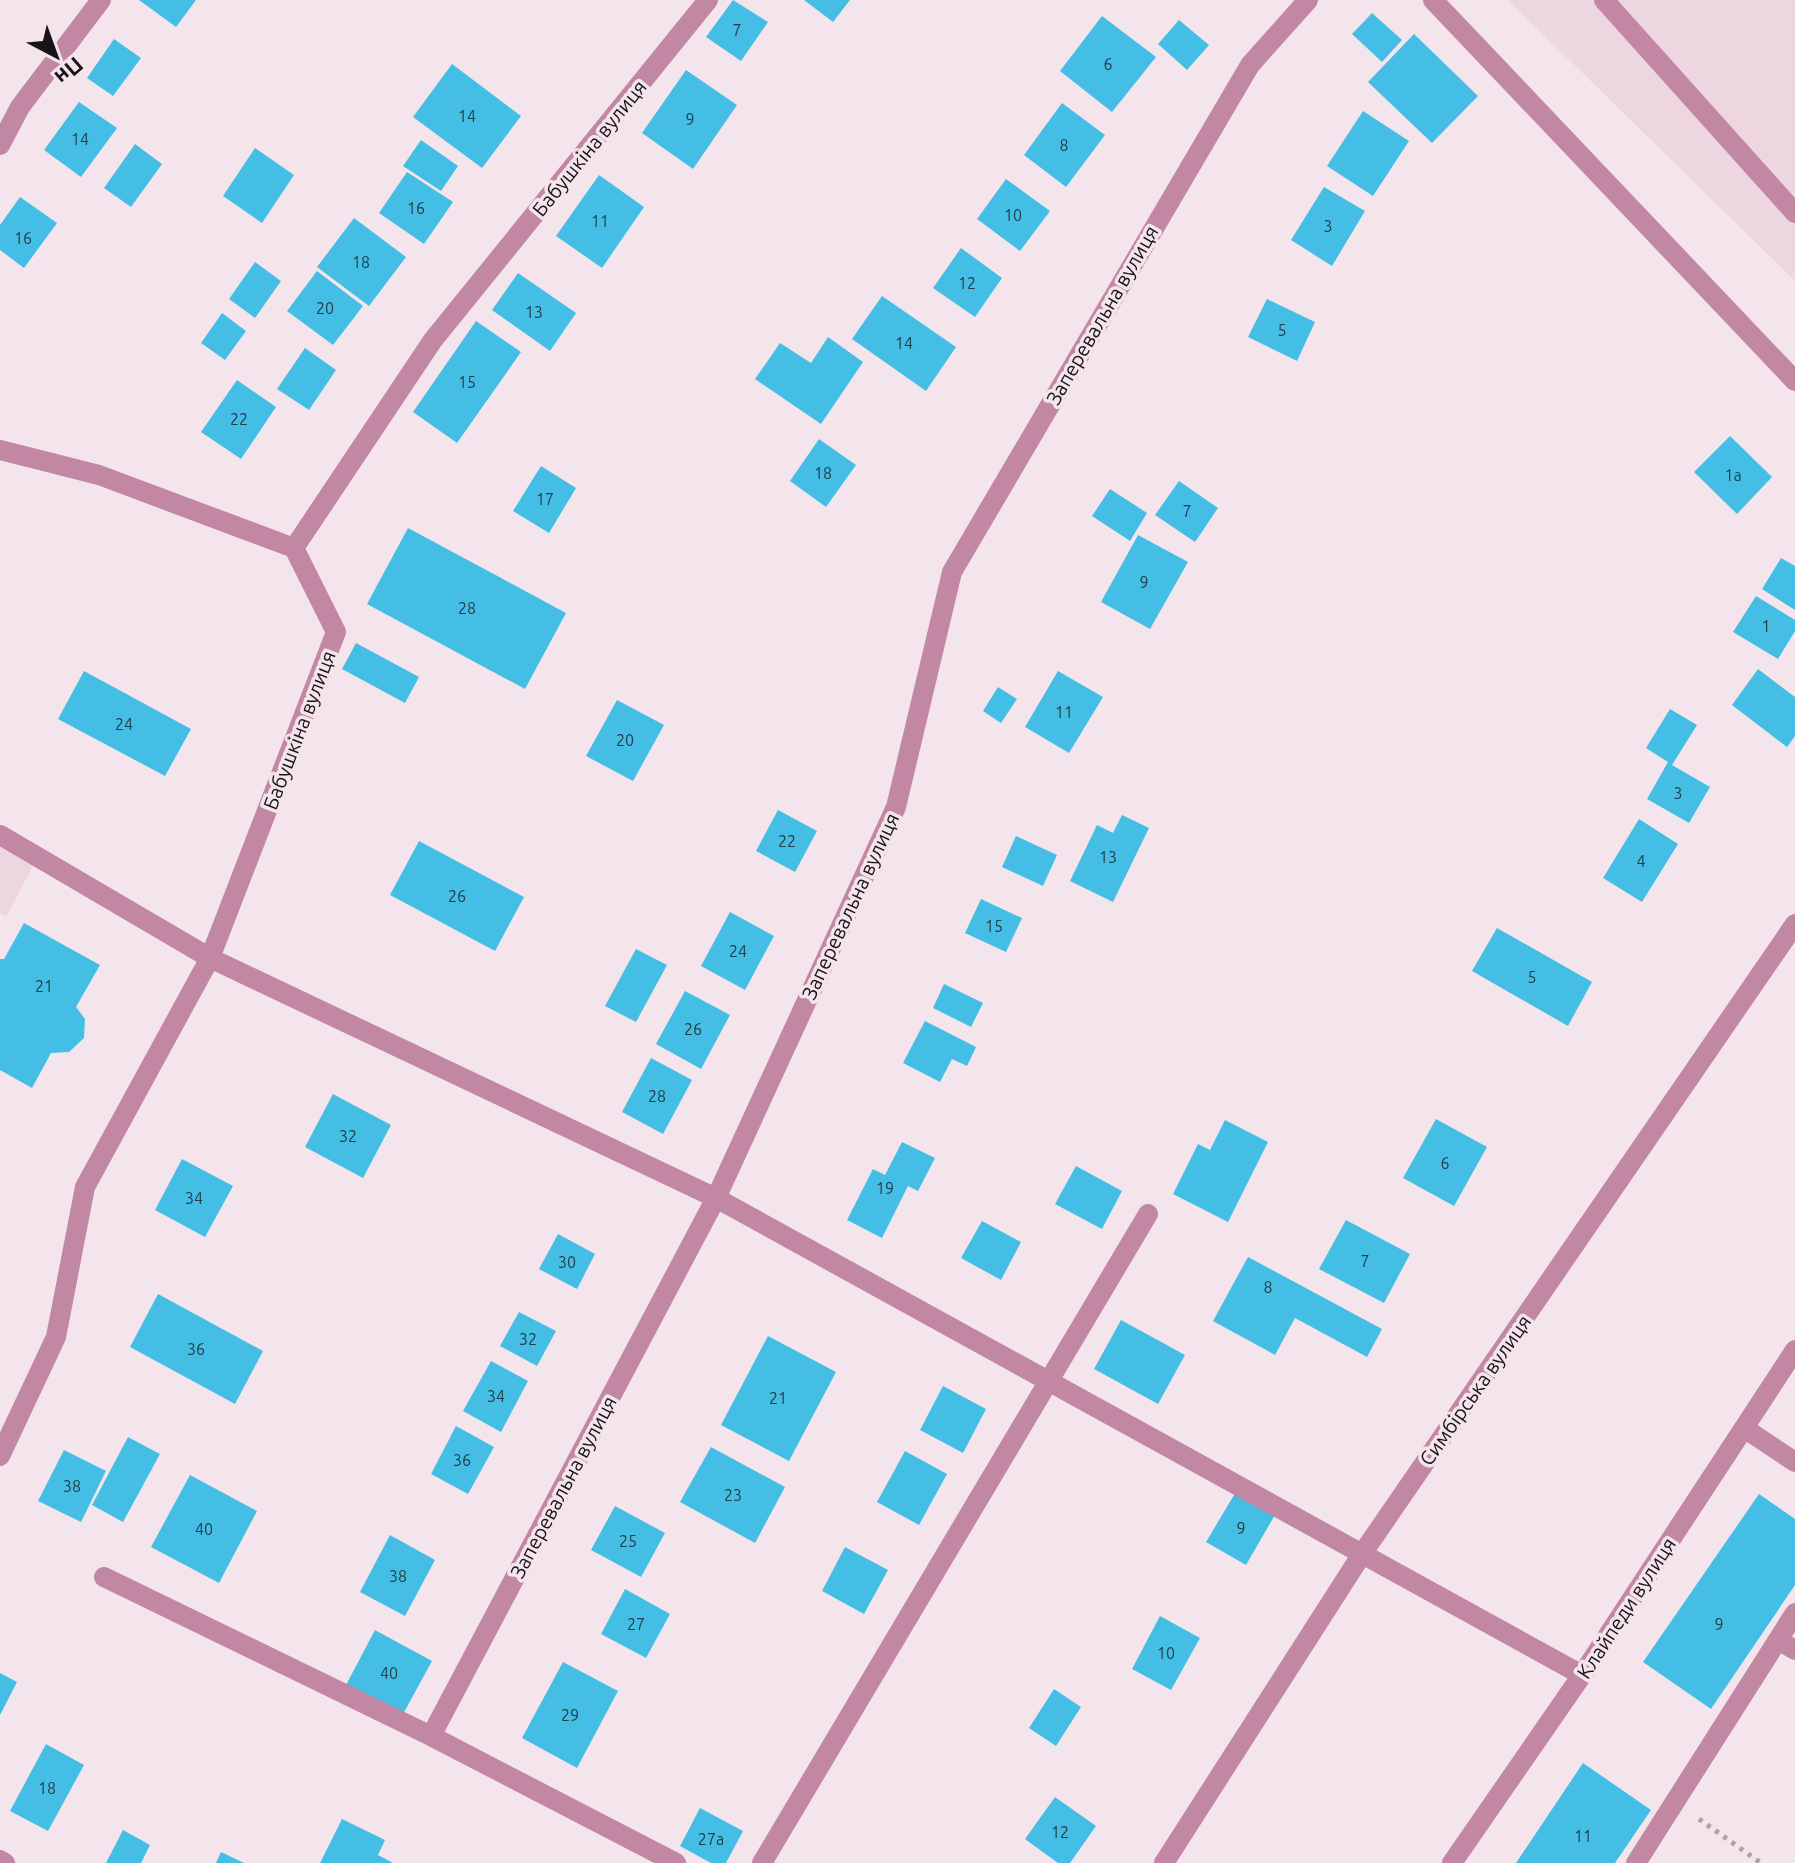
<svg xmlns="http://www.w3.org/2000/svg" width="1795" height="1863" font-family="Ubuntu,sans-serif">
<rect width="100%" height="100%" fill="#f4e5ec"/>
<!-- built -->
<path fill="#edd6e0" d="M1508,0H1795V281Z
M0,842L34,864L6,917L0,913Z"/>
<!-- building -->
<path fill="#45bee6" d="M139,0H196L176,27Z
M733,0L768,22L741,61L706,37Z
M804,0H850L833,22Z
M1372,13L1402,40L1382,62L1352,34Z
M1102,16L1156,57L1112,112L1060,71Z
M1179,20L1209,45L1187,70L1158,44Z
M1414,34L1478,96L1432,143L1368,82Z
M114,39L141,58L113,96L87,78Z
M452,64L521,116L482,168L413,117Z
M686,70L737,105L693,169L642,133Z
M79,102L117,128L81,177L44,150Z
M1062,103L1105,135L1066,187L1024,155Z
M1363,111L1409,141L1373,196L1327,166Z
M421,140L458,166L441,191L403,166Z
M135,144L162,164L131,207L104,188Z
M255,148L294,175L262,223L223,196Z
M407,172L453,202L424,244L379,213Z
M599,175L644,207L602,268L556,236Z
M1006,179L1050,211L1020,251L977,219Z
M1324,187L1365,211L1332,266L1291,240Z
M20,197L57,223L24,268L0,250V225Z
M354,218L406,257L369,306L317,267Z
M961,248L1002,278L975,317L933,288Z
M255,262L281,281L255,318L229,299Z
M317,271L363,306L333,345L287,311Z
M518,273L576,313L550,351L492,310Z
M882,296L956,347L926,391L852,339Z
M1267,299L1315,322L1297,361L1248,337Z
M222,313L246,331L225,360L201,343Z
M476,321L521,352L457,443L413,412Z
M828,337L863,362L821,424L755,379L780,343L811,363Z
M305,348L336,370L309,410L277,389Z
M237,380L276,407L241,459L201,432Z
M1730,436L1772,477L1737,514L1694,472Z
M819,439L856,465L826,507L790,481Z
M541,466L576,488L549,533L513,511Z
M1179,481L1218,508L1195,542L1155,515Z
M1110,489L1147,513L1130,541L1092,516Z
M408,528L566,613L525,689L367,604Z
M1138,535L1188,562L1150,629L1101,602Z
M1781,558L1795,566V610L1762,589Z
M1756,596L1795,620V631L1778,659L1733,632Z
M356,643L419,677L405,703L342,669Z
M1758,669L1795,697V736L1787,747L1732,705Z
M84,671L191,729L165,776L58,719Z
M1058,671L1103,697L1069,753L1025,727Z
M998,687L1017,699L1001,723L983,711Z
M617,700L664,725L633,781L586,756Z
M1670,709L1697,725L1672,765L1710,787L1689,823L1647,799L1668,762L1646,748Z
M778,810L817,831L795,872L756,851Z
M1122,815L1149,828L1113,902L1070,881L1097,825L1113,833Z
M1639,819L1678,844L1642,902L1603,878Z
M1016,836L1057,855L1043,886L1002,867Z
M419,841L524,897L495,951L390,895Z
M981,899L1022,918L1006,952L965,933Z
M730,912L774,936L745,990L701,966Z
M24,923L100,965L76,1007L85,1019L84,1038L69,1052L51,1053L32,1088L0,1070V959H4Z
M1497,928L1592,982L1568,1026L1472,971Z
M636,949L667,965L636,1022L605,1006Z
M944,984L983,1003L971,1027L933,1008Z
M685,991L730,1015L701,1069L656,1044Z
M925,1021L976,1047L967,1066L952,1059L940,1082L903,1063Z
M651,1058L692,1080L663,1134L622,1112Z
M333,1094L391,1125L363,1178L305,1147Z
M1436,1119L1487,1147L1454,1206L1403,1178Z
M1225,1120L1268,1142L1228,1222L1173,1194L1198,1144L1210,1150Z
M902,1142L935,1158L918,1191L908,1186L882,1238L847,1220L873,1169L885,1175Z
M182,1159L233,1186L205,1237L155,1210Z
M1076,1166L1122,1191L1102,1229L1055,1204Z
M1346,1220L1410,1254L1384,1303L1319,1269Z
M982,1221L1021,1242L1001,1280L961,1258Z
M558,1234L595,1254L577,1289L539,1269Z
M1248,1257L1382,1329L1367,1357L1295,1318L1275,1355L1213,1321Z
M158,1294L263,1351L235,1404L130,1347Z
M519,1312L556,1331L537,1366L500,1346Z
M1121,1320L1185,1355L1158,1404L1094,1369Z
M768,1336L836,1372L789,1461L721,1425Z
M491,1361L528,1381L501,1432L463,1411Z
M943,1386L986,1409L963,1453L920,1430Z
M456,1426L494,1447L468,1494L431,1474Z
M128,1437L160,1454L123,1522L92,1505Z
M711,1447L785,1487L755,1543L680,1502Z
M64,1450L106,1471L81,1522L38,1501Z
M905,1451L947,1474L919,1525L877,1502Z
M190,1475L257,1511L219,1583L151,1547Z
M1237,1490L1276,1513L1246,1565L1206,1542Z
M1759,1494L1795,1519V1585L1711,1709L1643,1662Z
M615,1506L665,1533L641,1577L591,1550Z
M390,1535L435,1560L405,1616L360,1592Z
M845,1547L888,1570L864,1614L822,1591Z
M625,1589L670,1614L646,1658L601,1634Z
M1160,1616L1200,1638L1171,1690L1132,1669Z
M375,1630L432,1661L402,1716L346,1685Z
M563,1662L618,1691L577,1768L522,1738Z
M0,1673L17,1682L0,1715Z
M1054,1689L1081,1707L1056,1746L1029,1728Z
M46,1744L84,1765L48,1831L10,1811Z
M1583,1763L1651,1810L1615,1863H1516Z
M1055,1797L1096,1826L1070,1863H1058L1025,1839Z
M700,1808L743,1831L726,1863H711L680,1846Z
M342,1819L385,1840L378,1855L393,1863H320Z
M123,1830L150,1845L141,1863H106Z
M221,1852L244,1863H216Z"/>
<g fill="none" stroke-linecap="round" stroke-linejoin="round">
<!-- path -->
<path stroke="#aea2a7" stroke-width="5" stroke-dasharray="4 6" stroke-linecap="butt" d="M1699,1819L1761,1863"/>
<!-- minor -->
<path stroke="#c287a2" stroke-width="20" d="M1433,0L1795,381
M1604,0L1795,213
M0,145L20,107L101,0
M0,450L99,475L294,548
M0,835L210,958L716,1198L1582,1675
M1744,1428L1795,1462
M0,1456L56,1337L85,1187L210,958L336,632L294,548L433,340L708,0
M104,1577L431,1736L676,1863
M1778,1640L1795,1650
M431,1736L716,1198L896,807L952,572L1250,65L1308,0
M0,1860L5,1863
M762,1863L1148,1214
M1164,1863L1362,1554L1795,924
M1452,1863L1582,1675L1795,1350
M1636,1863L1795,1613"/>
</g>
<g text-anchor="middle" dominant-baseline="central" stroke-width="7" stroke-linejoin="round" paint-order="stroke">
<!-- number labels -->
<g font-size="16" fill="#233e49">
<text x="737" y="30">7</text>
<text x="1108" y="64">6</text>
<text x="467" y="116">14</text>
<text x="690" y="119">9</text>
<text x="80" y="139">14</text>
<text x="1064" y="145">8</text>
<text x="416" y="208">16</text>
<text x="1013" y="215">10</text>
<text x="600" y="221">11</text>
<text x="1328" y="226">3</text>
<text x="23" y="238">16</text>
<text x="361" y="262">18</text>
<text x="967" y="283">12</text>
<text x="325" y="308">20</text>
<text x="534" y="312">13</text>
<text x="1282" y="330">5</text>
<text x="904" y="343">14</text>
<text x="467" y="382">15</text>
<text x="239" y="419">22</text>
<text x="823" y="473">18</text>
<text x="1733" y="475">1а</text>
<text x="545" y="499">17</text>
<text x="1187" y="511">7</text>
<text x="1144" y="582">9</text>
<text x="467" y="608">28</text>
<text x="1766" y="626">1</text>
<text x="1064" y="712">11</text>
<text x="124" y="724">24</text>
<text x="625" y="740">20</text>
<text x="1678" y="793">3</text>
<text x="787" y="841">22</text>
<text x="1108" y="857">13</text>
<text x="1641" y="861">4</text>
<text x="457" y="896">26</text>
<text x="994" y="926">15</text>
<text x="738" y="951">24</text>
<text x="1532" y="977">5</text>
<text x="44" y="986">21</text>
<text x="693" y="1029">26</text>
<text x="657" y="1096">28</text>
<text x="348" y="1136">32</text>
<text x="1445" y="1163">6</text>
<text x="885" y="1188">19</text>
<text x="194" y="1198">34</text>
<text x="1365" y="1261">7</text>
<text x="567" y="1262">30</text>
<text x="1268" y="1287">8</text>
<text x="528" y="1339">32</text>
<text x="196" y="1349">36</text>
<text x="496" y="1396">34</text>
<text x="778" y="1398">21</text>
<text x="462" y="1460">36</text>
<text x="72" y="1486">38</text>
<text x="733" y="1495">23</text>
<text x="1241" y="1528">9</text>
<text x="204" y="1529">40</text>
<text x="628" y="1541">25</text>
<text x="398" y="1576">38</text>
<text x="636" y="1624">27</text>
<text x="1719" y="1624">9</text>
<text x="1166" y="1653">10</text>
<text x="389" y="1673">40</text>
<text x="570" y="1715">29</text>
<text x="47" y="1788">18</text>
<text x="1060" y="1832">12</text>
<text x="1583" y="1836">11</text>
<text x="711" y="1839">27а</text>
</g>
<!-- street labels -->
<g font-size="20" fill="#181315" stroke="#f4e5ec">
<text transform="translate(589 148) rotate(-51)">Бабушкіна вулиця</text>
<text transform="translate(1102 315) rotate(-60)">Заперевальна вулиця</text>
<text transform="translate(299 730) rotate(-69)">Бабушкіна вулиця</text>
<text transform="translate(850 906) rotate(-65)">Заперевальна вулиця</text>
<text transform="translate(1475 1390) rotate(-55)">Симбірська вулиця</text>
<text transform="translate(563 1487) rotate(-62)">Заперевальна вулиця</text>
<text transform="translate(1626 1608) rotate(-57)">Клайпеди вулиця</text>
</g>
</g>
<!-- north arrow -->
<g transform="translate(56 56) rotate(139)" stroke="#f4e5ec" stroke-width="6" paint-order="stroke">
<path d="M0-6L14 30L0 20L-14 30Z" fill="#181315"/>
<text y="-12" font-size="22" font-weight="bold" text-anchor="middle" fill="#181315">Пн</text>
</g>
</svg>
